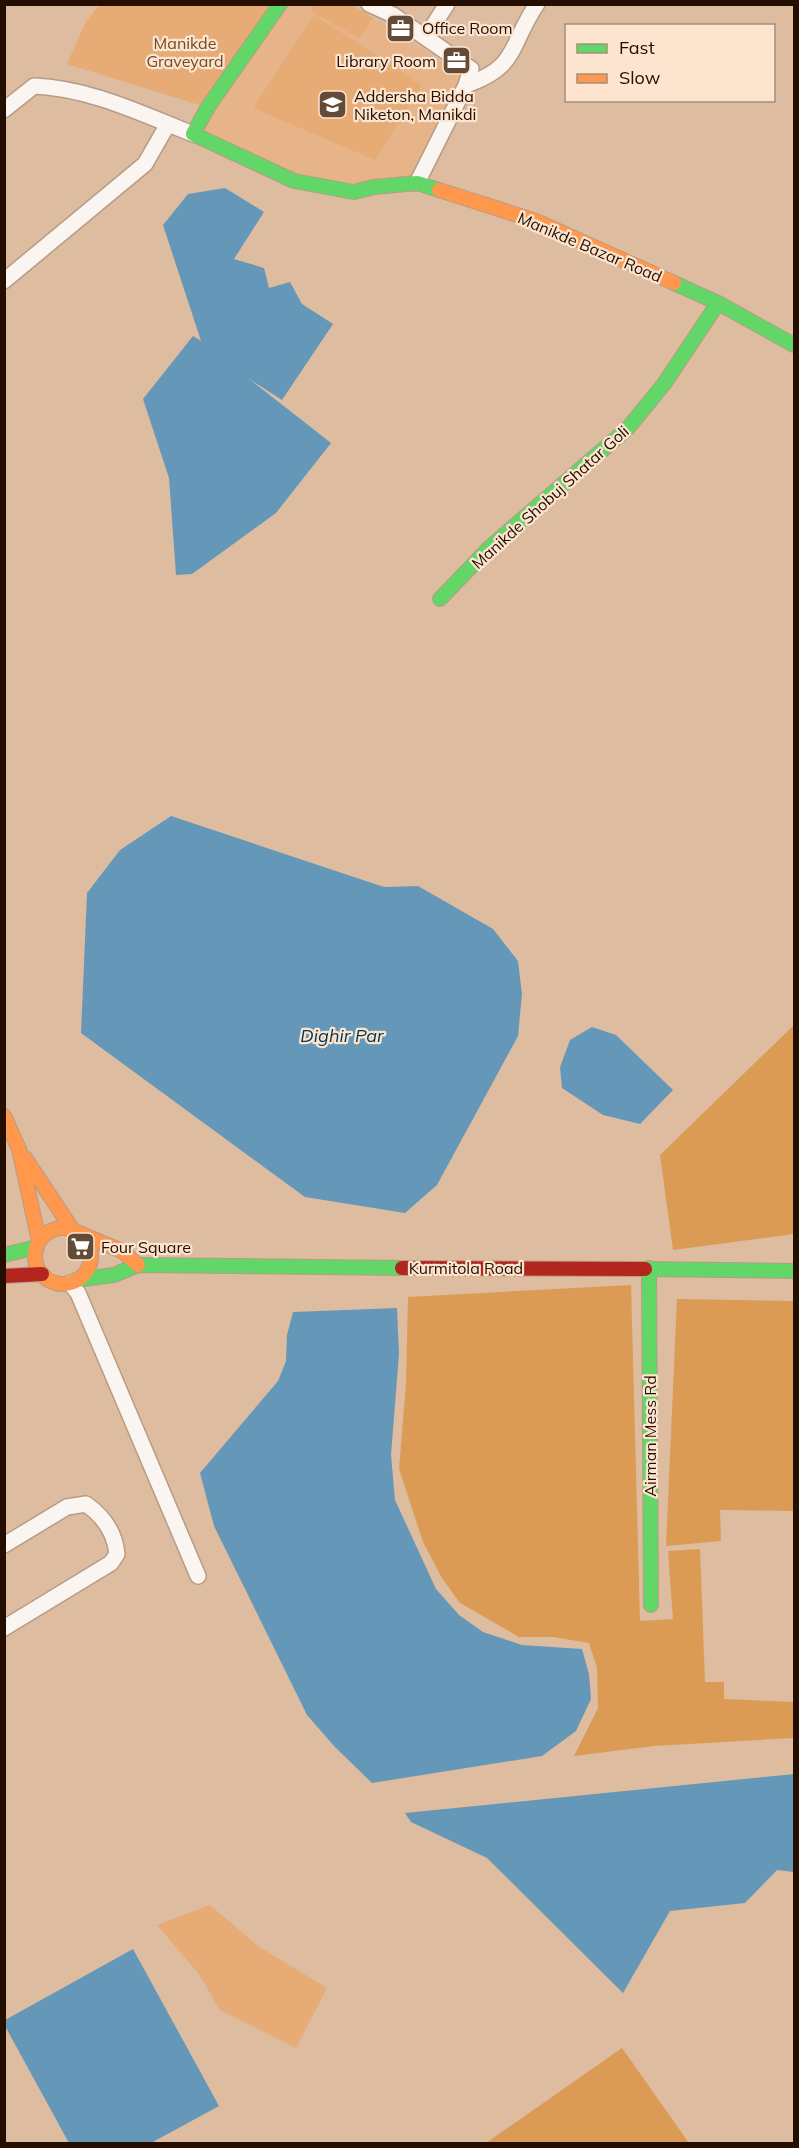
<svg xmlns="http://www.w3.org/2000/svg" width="799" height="2148" font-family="Mulish,sans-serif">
<rect width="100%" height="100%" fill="#ddbca0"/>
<!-- built -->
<path fill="#e6b488" d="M287,5H353L465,77L409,178L366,184L299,177L199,134Z"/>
<!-- green -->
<path fill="#e7ac75" d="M315,4L351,5L373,18L359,38L310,11Z
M99,5H275L206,107L67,64L85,23Z
M314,15L422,85L375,160L253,108Z
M210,1905L258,1946L327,1988L296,2048L220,2010L198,1973L157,1925Z"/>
<!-- forest -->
<path fill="#db9b54" d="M794,1025V1234L673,1250L660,1155Z
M631,1285L640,1621L673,1619L668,1551L700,1549L705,1682H724V1699L794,1702V1738L654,1746L574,1756L598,1708L597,1668L589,1643L553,1637H519L460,1603L442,1578L423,1542L399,1469L406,1383L408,1297Z
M677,1299L794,1301V1511L720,1510L721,1541L666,1546Z
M622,2048L689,2143H486Z"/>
<!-- water -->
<path fill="#6598b8" d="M225,188L264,212L234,259L264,268L269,288L290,282L302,304L333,324L282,400L248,378L331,443L276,513L192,574L176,575L169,478L143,399L193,336L201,341L163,225L188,194Z
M171,816L384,887L418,886L493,929L518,961L522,994L518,1036L437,1185L405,1213L305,1197L81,1033L87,893L120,850Z
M592,1027L616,1035L673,1090L640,1124L603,1115L562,1088L560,1067L570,1040Z
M397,1308L399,1354L391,1455L395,1500L436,1589L459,1615L483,1632L522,1645L582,1649L589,1674L591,1699L576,1731L542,1756L372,1783L334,1746L307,1715L214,1526L200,1473L278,1381L286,1361L287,1335L293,1312Z
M794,1774V1872L777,1870L745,1903L670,1911L623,1993L487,1858L411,1822L405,1813Z
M133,1949L219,2106L151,2143H69L5,2026V2020Z"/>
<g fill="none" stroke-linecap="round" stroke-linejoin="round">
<defs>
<path id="street" d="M369,4L393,15L471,69L466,85L417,183
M426,37L447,4
M466,85C519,67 509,45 537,4
M4,110L34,86C89,88 142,114 193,134
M4,281L145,164L168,124
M70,1283L78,1293L198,1576
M4,1545L67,1507L86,1504C103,1516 115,1533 117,1554L111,1563L4,1628"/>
<path id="fast" d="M280,4L208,107L193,134L294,181L354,192L374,187L417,183L439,190
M674,283L718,303L794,345
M440,599L489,548L628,428L664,384L718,303
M4,1255L37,1247
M649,1268L651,1605
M645,1269L794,1271
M76,1280L114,1275L138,1265L402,1268"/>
<path id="slow" d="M439,190L536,221L674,283
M4,1116L19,1149L39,1241
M25,1158L72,1229
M35 1256a28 28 0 1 1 56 0a28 28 0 1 1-56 0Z
M81,1234L122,1251L138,1265"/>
<path id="jam" d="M402,1268L645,1269
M4,1276L42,1274"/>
</defs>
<!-- street casing -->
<use href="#street" stroke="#b69c86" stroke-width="18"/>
<!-- fast casing -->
<use href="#fast" stroke="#b69c86" stroke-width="16"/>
<!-- slow casing -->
<use href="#slow" stroke="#b69c86" stroke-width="16"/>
<!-- jam casing -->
<use href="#jam" stroke="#b69c86" stroke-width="16"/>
<!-- street -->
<use href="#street" stroke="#faf5f1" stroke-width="15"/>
<!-- fast -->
<use href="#fast" stroke="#63d668" stroke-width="14"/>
<!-- slow -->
<use href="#slow" stroke="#ff974d" stroke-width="14"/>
<!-- jam -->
<use href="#jam" stroke="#b3261e" stroke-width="14"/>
</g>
<!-- icons -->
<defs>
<symbol id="office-square" viewBox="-11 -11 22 22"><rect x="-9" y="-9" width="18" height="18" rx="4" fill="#644b38" stroke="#fce4cf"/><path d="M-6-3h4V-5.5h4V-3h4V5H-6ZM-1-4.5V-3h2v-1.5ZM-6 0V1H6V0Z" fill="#fff"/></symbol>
<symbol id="school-square" viewBox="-11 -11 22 22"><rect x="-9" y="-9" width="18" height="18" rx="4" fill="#644b38" stroke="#fce4cf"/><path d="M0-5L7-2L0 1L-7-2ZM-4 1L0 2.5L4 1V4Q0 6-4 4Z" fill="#fff"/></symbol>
<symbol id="supermarket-square" viewBox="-11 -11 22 22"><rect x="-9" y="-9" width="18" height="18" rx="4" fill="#644b38" stroke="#fce4cf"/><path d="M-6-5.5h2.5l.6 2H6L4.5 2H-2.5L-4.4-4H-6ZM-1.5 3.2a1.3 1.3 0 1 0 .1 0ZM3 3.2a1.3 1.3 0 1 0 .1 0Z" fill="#fff"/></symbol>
</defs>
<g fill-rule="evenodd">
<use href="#office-square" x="384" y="12" width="33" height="33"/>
<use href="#office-square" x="440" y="44" width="33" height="33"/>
<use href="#school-square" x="316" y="88" width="33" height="33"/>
<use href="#supermarket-square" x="64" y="1230" width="33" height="33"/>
</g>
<g text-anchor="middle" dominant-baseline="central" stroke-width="4.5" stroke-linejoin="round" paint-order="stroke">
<!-- poi labels -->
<g font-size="16" fill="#230e00" stroke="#fce4cf" text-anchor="start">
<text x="422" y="28">Office Room</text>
<text x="436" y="61" text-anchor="end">Library Room</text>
<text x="354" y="96">Addersha Bidda<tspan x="354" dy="18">Niketon, Manikdi</tspan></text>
<text x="101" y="1247">Four Square</text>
</g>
<!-- park labels -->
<g font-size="16" fill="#704b27" stroke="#fce4cf">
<text x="185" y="43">Manikde<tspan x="185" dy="18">Graveyard</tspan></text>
</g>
<!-- street labels -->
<g font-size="16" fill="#230e00" stroke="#fce4cf">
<text transform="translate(590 247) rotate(23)">Manikde Bazar Road</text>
<text transform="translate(550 497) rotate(-42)">Manikde Shobuj Shatar Goli</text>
<text x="466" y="1268">Kurmitola Road</text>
<text transform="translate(650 1436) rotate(-90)">Airman Mess Rd</text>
</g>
<!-- water labels -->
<g font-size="18" font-style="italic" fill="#033452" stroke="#fce4cf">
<text x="342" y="1035">Dighir Par</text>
</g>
</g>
<!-- border -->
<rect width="799" height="2148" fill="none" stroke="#230e00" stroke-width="12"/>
<!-- legend -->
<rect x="565" y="24" width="210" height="78" fill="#fce4cf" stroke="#a58e7c" stroke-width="1.5"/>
<rect x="577" y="44" width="30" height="9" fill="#63d668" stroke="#a58e7c" stroke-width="1.5"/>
<text x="619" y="54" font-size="18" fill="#230e00">Fast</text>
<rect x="577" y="74" width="30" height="9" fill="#ff974d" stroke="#a58e7c" stroke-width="1.5"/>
<text x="619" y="84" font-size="18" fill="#230e00">Slow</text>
</svg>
